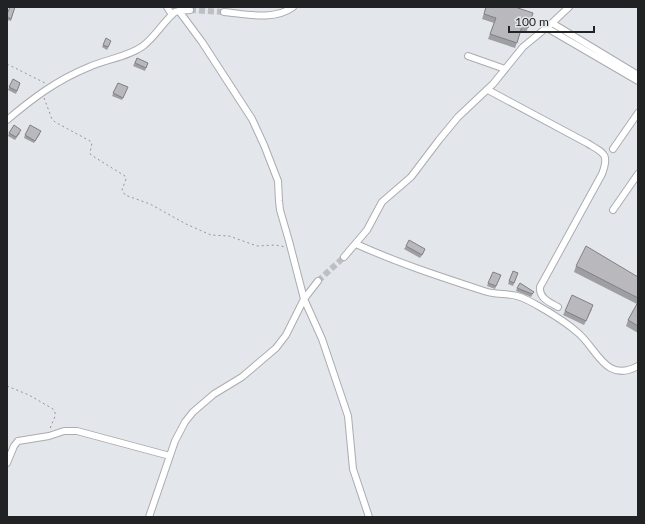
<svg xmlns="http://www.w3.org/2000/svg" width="645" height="524" font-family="Lato,sans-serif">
<rect width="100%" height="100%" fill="#e3e6eb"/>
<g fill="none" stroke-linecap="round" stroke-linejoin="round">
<!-- minor-tunnel -->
<path stroke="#bcbfc3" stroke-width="6" stroke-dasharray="6 3" stroke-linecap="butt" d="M190,10L224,12
M318,281L344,257"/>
<defs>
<path id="minor" d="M167,7L172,15
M179,11L202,42L252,119L264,145L278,181L279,201L280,210L289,241L304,299L322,339L348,416L353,469L369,517
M224,12C246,14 274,21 293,7
M552,23L638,75
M547,28L638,81
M468,56L505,69
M488,90L587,143C603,153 610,153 602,174L540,287C539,298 549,302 558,307
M7,120C33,98 57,80 89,67C107,59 128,57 143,46C156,36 163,22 175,12L179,11L190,10
M613,149L638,113
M613,210L638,174
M356,244C398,263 441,277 484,291C495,295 506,293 517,296C528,299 538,306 547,311C557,317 568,324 577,332C597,348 605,384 638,366
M344,257L367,230L382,202L411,177L439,140L458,117L493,84L523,47L552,23L569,7
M7,463L14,446L18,441L49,436L64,431H77L170,456
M149,517L175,441L185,422L193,412L214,394L242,377L276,348L286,335L304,299L318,281"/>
</defs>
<!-- minor casing -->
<use href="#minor" stroke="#aaacb1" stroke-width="8"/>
<!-- path -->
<path stroke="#939599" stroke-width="1" stroke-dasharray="2 3" stroke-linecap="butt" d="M7,64L47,84
M44,98L52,119L55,122L90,141L92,143L90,153L91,155L125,176L126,179L122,190L125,195L150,204L186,224L211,235L229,236L257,246L276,245L285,247
M7,386L29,395L53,409C59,415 51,422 50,430"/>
<!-- minor -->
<use href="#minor" stroke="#fff" stroke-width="6"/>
</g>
<!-- wall -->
<path fill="#9e9ea3" d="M15,7L11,21L7,20V14Z
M486,7L533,13L526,33L521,31L515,48L488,39L494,23L482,19Z
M110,44L107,50L102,47L103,45Z
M137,58L148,63L145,71L133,66Z
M13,79L20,83L16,94L8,90Z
M118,83L128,87L122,100L112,96Z
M9,133H20L15,140L8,136Z
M40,134L34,143L24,138L25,135Z
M406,246L424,252L420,258L404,249Z
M576,266L638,277V333L626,326L628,320L637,304L574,272Z
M513,271L518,273L513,286L508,284Z
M501,275L495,289L487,286L488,283Z
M517,288L534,292L531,297L516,291Z
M592,309L584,325L563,315L565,311Z"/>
<!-- building -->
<path fill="#b8b8bd" stroke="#818184" d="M10,7H15L11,19L7,17V14Z
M486,7H515L533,13L528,28L522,26L517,43L490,34L496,18L484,14Z
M106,38L111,41L108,47L103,45Z
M137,58L148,63L146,68L135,63Z
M13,79L20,83L17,91L9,87Z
M118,83L128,87L123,98L113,93Z
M14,125L21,130L16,137L9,133Z
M30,125L41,131L35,141L25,135Z
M409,240L425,249L422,255L406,246Z
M586,246L638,277V298L576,266Z
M513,271L518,273L514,283L509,281Z
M493,272L501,275L496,286L488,283Z
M520,283L534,292L532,294L517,288Z
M572,295L593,305L586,321L565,311Z
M638,302V326L628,320Z"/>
<!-- border -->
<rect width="645" height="524" fill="none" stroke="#212224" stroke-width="16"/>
<!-- scale -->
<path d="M509 26v6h85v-6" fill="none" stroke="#212224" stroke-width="2"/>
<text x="515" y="26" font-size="12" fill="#212224" stroke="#e3e6eb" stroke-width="3" paint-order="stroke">100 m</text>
</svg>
